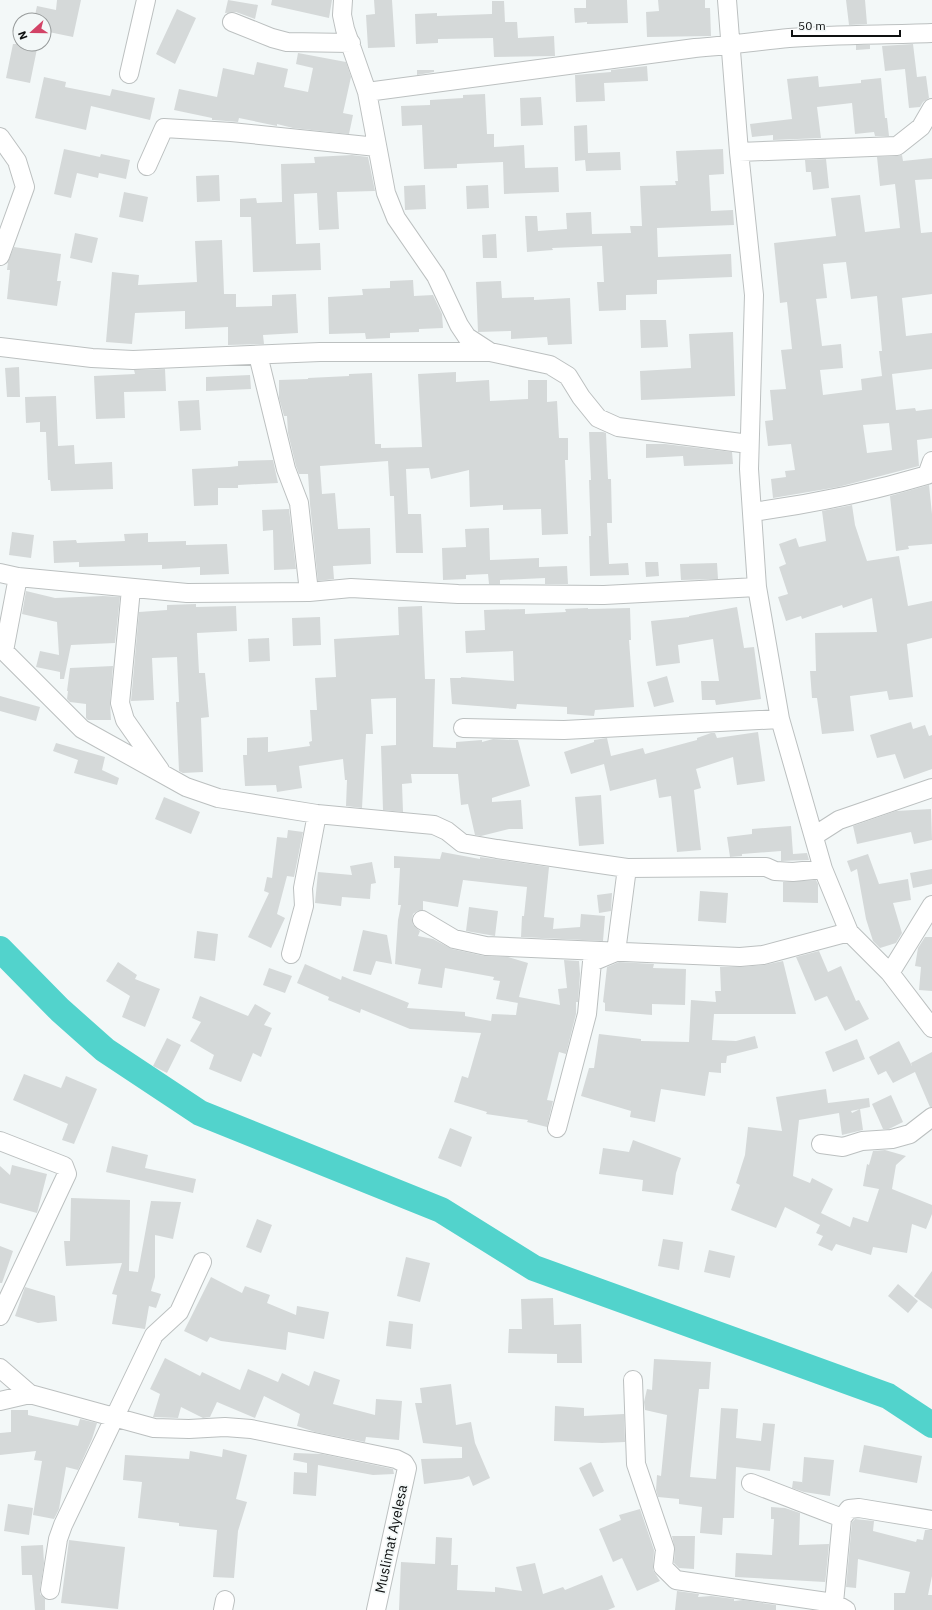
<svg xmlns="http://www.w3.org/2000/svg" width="932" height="1610" font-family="'IBM Plex Sans',sans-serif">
<rect width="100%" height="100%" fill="#f3f8f8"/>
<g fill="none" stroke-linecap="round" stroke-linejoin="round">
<!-- river -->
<path stroke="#52d3cc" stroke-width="26" d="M0,949L60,1010L105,1050L200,1113L441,1210L534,1268L888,1396L932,1425"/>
</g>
<!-- building -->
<path fill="#d5d9d9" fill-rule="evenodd" d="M57,0H81L73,37L44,31V20H34L37,6L56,10Z
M228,0L258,5L255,19L236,12L225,13Z
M272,0H332L329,18L271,5Z
M374,0H392L395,47L368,48L366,15L375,14Z
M586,0H627L628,23L587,24V22L575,23L574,8H586Z
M658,0H705V8H710L711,36L647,37L646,12L659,11Z
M846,0H865L867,24L849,25Z
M492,1H504L505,22H517L518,38L554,36L555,56L494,57L493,38L438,39V43L416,44L415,14L437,13V16L492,14Z
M177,9L196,18L175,64L156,54Z
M13,44H38L30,83L6,78Z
M913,44L917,77L926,76L929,98L923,102L920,107L909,108L905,69L885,71L882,46Z
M856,45H870V49L856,50Z
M298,53L346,62L351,77L343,113L353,115L349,134L293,128L277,124V126L239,118L238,122L214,120H212V118L174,110L179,89L217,97L223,68L254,75L257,62L288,69L284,87L308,92L313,68L296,64Z
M647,66L648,81L604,83L605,101L576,102L575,75L611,72V70Z
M417,70H434V72L417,75Z
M818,76L819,87L861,83V80L881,78L885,118H887L889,136H875L874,132L855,134L852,103L817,107L821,138L773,140V135L752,137L750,124L792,119L787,79Z
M44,77L66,82L65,87L110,96L112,89L155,98L150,120L91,106L86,130L35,118Z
M485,94L487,134H494V147L524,145L525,168L558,167L559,192L504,194L503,162L457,164V168L424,169L422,125L402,126L401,106L430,105V100L463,98V95Z
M541,97L543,125L521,126L520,98Z
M587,125L588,153L620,152L621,170L586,171L585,160L575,161L574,126Z
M64,149L100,157L101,154L130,160L126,179L99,173L98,178L77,173L71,198L54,194Z
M723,149L724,174L709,175L711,211L733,210L734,225L657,228L658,257L731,254L732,277L657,280V294L626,295V310L599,311L597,282H604L602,246L552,248L553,250L527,252L525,216H537L538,231L567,229L566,213L591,212L592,234L631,233L630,226H642L640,186L676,185L675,181H678L676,151Z
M352,155L368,157L375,191L337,192L339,229L319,230L317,193L294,194L296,244L320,243L321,270L253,272L251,217H240V199L256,198L257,203L282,202L281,164L315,163L314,157Z
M902,155L903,161L932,158V179L915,180L921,233L932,232V294L902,298L906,336L932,333V369L892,374L896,410L915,408L916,411L932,409V438L917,440L919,466L838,487L773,498L771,479L786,477L785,471L795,470L791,444L768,446L765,421L773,420L770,390L786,389L781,350L792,349L787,302L780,303L774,243L836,236L831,198L860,195L865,232L900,228L895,184L880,186L877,157L897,156ZM846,262L851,299L877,296L882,351H879L882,376L861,379L862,390L823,395L820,370L843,368L841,344L822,346L816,299L827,298L823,264ZM889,423L892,450L867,453L863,425Z
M826,159L829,188L813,190L811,172H806L805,160Z
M219,175L220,201L197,202L196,176Z
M425,185L426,209L405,210L404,186Z
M488,185L489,208L467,209L466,186Z
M124,192L148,197L143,222L119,217Z
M75,233L98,238L92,263L70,258Z
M496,234L497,258H483L482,235Z
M222,240L224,294H236V307L272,306V295L296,294L298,333L263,335L264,344L228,345V327L185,329V311L135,313L132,344L106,342L112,272L139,275L138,285L197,282L195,241Z
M14,247L61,254L57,281H61L57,306L7,299L10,270H7L8,262Z
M413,280L414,296L433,295L442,314L443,328L419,329V332L390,333V338L366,339L365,333L329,334L328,297L363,295L362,289L390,288V281Z
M501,281L502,298L534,297V300L570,298L572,344L548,345L547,337L511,339V331L478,332L476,282Z
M640,320H666L668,347L641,348Z
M733,332L735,396L641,400L640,371L691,368L689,334Z
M19,367L20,397H7L5,368Z
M165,369L166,391L124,392L125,418L96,419L94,376L135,374L134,370Z
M456,372V382L489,380L490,401L528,399V380H547V402L557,401L559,438H568V460H565L568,534L542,535L541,509L503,510V505L470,507L469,470L431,479L429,468L406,469L408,514H421L423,553H396L394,496H390L388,461L320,466L322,494L335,493L338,529L370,528L371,564L333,566L334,579L318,581L310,504L308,474H299L296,466L288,433L287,416H284L279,398V380L308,379V378L349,376V374L372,373L375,444H381V448L422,447L418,374Z
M250,375L251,389L206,391V377Z
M56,396L58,446L74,445L75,464L112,462L113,489L51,491L50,480H48L46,432H40V422L26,423L25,397Z
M199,400L201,430L180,431L178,401Z
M589,432H603L606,433L608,479H611L612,523H607L609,564L628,563L629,575L590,576L589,536H591L589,480H591Z
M646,444H665L732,452L733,464L684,466L683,456L646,458Z
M273,460L278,483L238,485V488H218V505L194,506L192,469L229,467L238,466V461Z
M929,485L932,514V544L908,546L909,549L896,551L890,496Z
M852,505L855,525L867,561L899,556L908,606L932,601V638L907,644L913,697L889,700L887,691L850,696L854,731L822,734L817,698H812L810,671H816L815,633L877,632L872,598L843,608L842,605L802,619L801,616L786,621L778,597L788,594L779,567L786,564L779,544L796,538L799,547L826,541L822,511Z
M289,509L296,569L274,570L273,530L263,531L262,510Z
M489,528L490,560L539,558V567L567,566L568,584H545V578L500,580V584H489L488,574L466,575V579L443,580L442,548L466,547L465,529Z
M12,532L34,535L31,558L9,555Z
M148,533V542L186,541V545L227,544L229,574L200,575V567L162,569V565L79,567V562L54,563L53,541L76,540L77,543L125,541L124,534Z
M645,562H658L659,576L646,577Z
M717,563L718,579L681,580L680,564Z
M26,591L55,598L103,596L120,597L115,643L71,645L64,679H60V672L36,667L40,651L59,655L57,622L22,614Z
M196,604V607L236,606L237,631L197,633L199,673H205L209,717L201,718L203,772L183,773L179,771L176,702H179L177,657L152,658L154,700L131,701L139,612L167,610V605Z
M422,606L425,679H435L433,747L456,748V742L482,740V742L493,739L518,740L530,786L492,798V802L521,800L523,829H509L481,836L475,835L468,804L461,805L458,774H411L412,783L402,784L403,812L383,810L381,746L396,745V698L371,699L373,734H366L362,808L346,806L347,780H345L343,759L299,766L302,788L277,792L276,785L245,786L243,755H247V738L268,737V752L310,746L309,742L312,741L310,710H317L315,678L336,677L334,639L399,635L398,607Z
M737,607L744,648L754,647L761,699L716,705L715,700H702L701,681H719L713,639L678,645L680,663L656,666L651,621L689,617V616Z
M588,608V609L630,608L631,640H629L634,707L595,710L594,716L567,714V707L517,704L516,709L452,704L450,678H461V677L514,681L513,651L466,653L465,631L485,630L484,610L525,609V614L566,612L565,609Z
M320,617L321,645L293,646L292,618Z
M269,638L270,661L249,662L248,639Z
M113,666L110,702L111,720H88L86,718V704L70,702L67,699L68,691H67L70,668Z
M667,676L674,702L654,707L647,682Z
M0,696L40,707L36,721L0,711Z
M911,722L913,729L925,725L929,736L932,735V769L904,779L895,754L877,758L870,735Z
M758,732L765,781L737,785L733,757L696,769L701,788L694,790L701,850L677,852L671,796L659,798L656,779L610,791L604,764L571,774L564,752L594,742V740L607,738L611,756L643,748L645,754L697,740V738L711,733H715L717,738Z
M56,743L105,757L102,770L119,778L117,785L74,773L78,760L53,751Z
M601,795L604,844L579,846L575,797Z
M164,797L200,812L191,834L155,819Z
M931,809L932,840L914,844L911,832L857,844L853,826L896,811Z
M791,826L793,854L807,853L809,860L781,861V851L742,854V856L730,857L727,837L752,834V829Z
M288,830L303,832L294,877L287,876L277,914L285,918L271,948L248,937L269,893L264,891L267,877L272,878L277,837L287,838Z
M442,852L480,859V857L549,867L544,917L554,918L553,929L580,927L581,914L605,916L603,941L521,937L522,916H524L527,887L463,880L458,907L423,901V910L417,911L413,914L412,919L413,925L420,931L418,936L433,939L452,949L484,956L508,957L528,963L519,997L560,1005L558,989L567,988L564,960L579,961L580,974L578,1002H576V1014L566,1054L559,1052L547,1100L553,1101L547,1127L527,1122L528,1120L486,1114L487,1112L454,1102L462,1076L468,1078L481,1033L410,1029L361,1009L360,1013L328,1000L329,997L297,983L305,964L341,980L342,976L409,1003L407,1008L465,1012V1016L491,1021L492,1014L516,1015L518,1002V1003L496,999L500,981L493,980L494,977L445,968L442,988L418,984L421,969L395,964L398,920L401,905H398L400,868H394V856L440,859Z
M868,854L879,884L908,879L911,900L893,903L902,933L896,943L880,948L873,941L866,919L857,869L851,872L847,861Z
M372,862L376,883L371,884L370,899L342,897L341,906L315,903L318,872L352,875L350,866Z
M932,869V884L913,888L910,873Z
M816,880L818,884V903L783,902V882Z
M700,891L728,893L726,923L698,921Z
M612,893L611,911L599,913L597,895Z
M469,907L498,911L495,936L466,931Z
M363,930L387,935L392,964L376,961L371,975L353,971Z
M197,931L218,934L215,961L194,958Z
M925,937H932V991L919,990L921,967L915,966L918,948Z
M819,951L828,972L841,966L856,1001L859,1000L869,1019L845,1031L827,996L815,1001L796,957Z
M783,961L796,1014H714L712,1040L736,1041L755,1036L758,1048L727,1056L726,1063H721V1073L709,1072L705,1096L661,1089L655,1122L630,1117L631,1111L581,1096L589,1068H594L599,1034L641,1039V1041L689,1042L691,1000L716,1002L715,991H721L720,967H741L764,965Z
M118,962L137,975L135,979L160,989L145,1027L122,1017L130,996L106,981Z
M619,962L654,964L653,968L686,969L685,1005L652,1004V1015L605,1011V1003L603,1002L607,967Z
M269,968L292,976L285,993L263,985Z
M200,996L248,1016L255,1004L271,1013L264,1025L272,1028L261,1057L253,1053L241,1082L209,1069L214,1055L190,1041L201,1022L192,1018Z
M167,1038L181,1045L167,1073L153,1066Z
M857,1039L865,1059L833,1072L825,1052Z
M899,1041L912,1066L911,1063L932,1052V1107H930L915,1072L893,1083L886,1071L878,1075L869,1057Z
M24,1074L61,1088L66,1076L97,1089L74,1144L62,1140L68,1124L13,1100Z
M826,1089L828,1103L869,1098L870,1107L851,1111L852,1113L860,1109L863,1130L842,1135L839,1113L799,1120L793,1176L810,1183L812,1178L833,1189L821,1213L850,1227L853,1217L868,1222L879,1189L863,1186L867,1164L869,1165L873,1151L885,1150L906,1156L896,1165L892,1189L932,1205V1214L926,1229L912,1224L907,1253L873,1247L871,1255L836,1244L832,1251L818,1245L823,1236L816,1233L820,1225L785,1207L776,1228L731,1210L740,1185L736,1183L745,1155L748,1127L782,1131L776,1097Z
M891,1095L903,1122L889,1129H883L872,1104Z
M450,1128L472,1137L461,1167L438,1158Z
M633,1140L681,1158L676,1173L673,1195L642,1191L643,1180L599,1174L603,1148L629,1152Z
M112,1146L148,1155L145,1168L196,1179L193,1193L106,1172Z
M12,1165L47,1174L37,1213L0,1203V1166L10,1175Z
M71,1198L130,1200L129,1271L138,1272L151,1201L181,1202L173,1239L155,1235V1277L151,1291L161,1294L156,1308L149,1306L145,1329L112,1324L117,1295L112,1294L122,1263L66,1266L64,1241H70Z
M257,1219L272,1225L261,1253L246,1247Z
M663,1239L683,1242L679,1270L658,1266Z
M0,1246L13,1251L2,1283H0Z
M709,1250L735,1256L730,1278L704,1272Z
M406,1257L430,1263L420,1302L397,1296Z
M932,1271V1309L914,1296Z
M211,1277L242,1293L245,1286L270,1295L267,1303L296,1315L297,1306L329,1312L324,1339L288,1332L286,1350L221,1341L210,1337L207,1342L184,1331Z
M898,1284L918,1301L908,1313L888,1296Z
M25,1287L55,1296L57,1321L38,1323L15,1316Z
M553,1298L554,1325L581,1324L582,1363H557V1354L508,1353L509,1329H522L521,1299Z
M389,1321L413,1324L411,1349L386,1346Z
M165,1358L200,1376L202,1372L240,1390L248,1369L278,1382L282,1373L309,1386L314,1371L340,1380L333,1404L375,1415L376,1399L402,1401L399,1440L366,1437L365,1442L315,1432L297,1426L300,1414L264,1396L255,1418L217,1402L210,1417L203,1418L181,1407L178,1418L153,1417L160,1394L150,1389Z
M654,1359L711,1362L709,1389H699L690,1477L716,1479L721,1408L738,1409L736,1438L761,1441L763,1423L775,1424L770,1471L736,1467L734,1518H723L722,1535L700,1533L702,1507L679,1504V1499L658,1497L656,1490L657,1475L661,1476L667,1415L645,1410L644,1402L647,1389L652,1390Z
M451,1384L456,1425L471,1422L475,1443L490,1478L473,1486L469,1476L462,1479L424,1484L421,1459L462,1458V1447L423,1443L415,1403H422L420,1388Z
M555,1406L584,1408V1416L624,1414L625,1442L602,1443L554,1441Z
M11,1410H28V1415L78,1426L80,1419L97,1423L92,1439L78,1470L66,1467L59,1509L54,1519L33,1515L42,1461L34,1460L36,1451L0,1455V1433L11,1432Z
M864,1445L922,1456L917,1483L859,1472Z
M223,1449L247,1455L236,1499L247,1502L238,1531L234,1578L213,1577L217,1530L179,1526V1523L138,1518L142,1482L123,1480L125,1455L189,1459L190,1451L222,1457Z
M294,1453L322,1454L393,1469L394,1474L373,1475L318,1465L316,1496L293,1494L294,1472L307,1473V1463L293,1460Z
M804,1457L834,1460L830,1496L804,1492L792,1488L793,1481L802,1482V1484Z
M591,1462L604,1491L593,1497L579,1468Z
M8,1504L33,1508L29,1535L4,1531Z
M771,1507L785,1508L800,1513L799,1545L829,1544L825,1585V1582L735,1577L736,1553L772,1555L774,1519H771Z
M640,1509L654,1550L653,1570L660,1581L637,1591L622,1558L613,1562L599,1529L621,1520L619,1515Z
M855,1519L874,1521L873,1531L916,1542L917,1539L923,1540L925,1530H932V1576L928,1595H932V1610H894V1593H905L910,1572L858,1559L856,1588L846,1587L852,1522Z
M672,1536H695L694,1569L679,1568L674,1563L675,1550Z
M436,1537L452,1538L451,1565H458L457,1590L495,1592V1587L522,1591L516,1567L535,1563L543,1594L563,1587L565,1590L602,1575L615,1607L608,1610H399L401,1562L435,1564Z
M69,1540L125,1547L118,1609L61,1603Z
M43,1545L44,1563L40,1589V1594L45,1599V1610H35L32,1575H22L21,1546Z
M677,1591L699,1594L698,1597L711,1596L734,1599V1601L743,1600L776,1605V1610H675Z"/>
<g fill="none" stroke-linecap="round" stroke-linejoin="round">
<defs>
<path id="minor" d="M343,0L342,15L345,29L367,92L386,193L396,218L436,276L459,325L467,337L490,352
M727,0L739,152L754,295L749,469L757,587L780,719L823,869L849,932L890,973L932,1028
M232,22L272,38L287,42L351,43
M129,74L146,0
M367,92L695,48C726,46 757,41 789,38C836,34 884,35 932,33
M0,137L17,161L25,187L0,256
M739,152L897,146L921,127L932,108
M147,166L164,128L231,132L377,147
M0,347L92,358L133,360L320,352H490L550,365L568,376L581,397L598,418L618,427L749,444
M258,355L286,469L299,503L309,592
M752,512C811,504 870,492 927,475L932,461
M0,573L18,577L187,593L309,592L351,588L458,594L604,595L757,587
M18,577L4,651L82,729L186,787L218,798L317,814L434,825L447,831L462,843L497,849L627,868L749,867H766L775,871L793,872L823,869
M131,589L120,703L125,720L160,770
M463,728L564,730L780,719
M814,836L839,820L932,788
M422,920L454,939L486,946L740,957L763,955L849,932
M291,954L304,906L303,888L317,814
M890,973L932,905
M557,1128L587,1014L592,962L616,952L627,868
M0,1141L64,1166L67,1174L0,1316
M821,1144L843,1147L862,1141L892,1139L910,1134L932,1117
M0,1368L30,1394L154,1428L189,1429L225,1427L251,1429L396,1459L404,1463L407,1468L376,1610
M633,1380L636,1464L665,1549L663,1567L676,1580L834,1603L846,1610
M0,1401L30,1394
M751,1483L842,1518L849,1509L859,1508L932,1520
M50,1590L58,1539L63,1525L154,1335L179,1312L202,1262
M834,1603L842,1518
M223,1610L225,1600"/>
</defs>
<!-- minor casing -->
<use href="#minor" stroke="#bcc0c0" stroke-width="20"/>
<!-- minor -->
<use href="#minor" stroke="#fff" stroke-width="18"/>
</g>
<g text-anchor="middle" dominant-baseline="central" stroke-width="3.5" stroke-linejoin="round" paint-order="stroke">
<!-- street labels -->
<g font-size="14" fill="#0e1010" stroke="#f3f8f8">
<text transform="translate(391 1539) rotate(-78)">Muslimat Ayelesa</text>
</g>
</g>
<!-- north arrow -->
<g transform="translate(32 32) rotate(249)"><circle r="19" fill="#f3f8f8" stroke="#979b9b"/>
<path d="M0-3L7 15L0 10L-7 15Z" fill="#d24366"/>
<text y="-6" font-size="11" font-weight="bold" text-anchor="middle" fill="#0e1010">N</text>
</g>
<!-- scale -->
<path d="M792 30v6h108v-6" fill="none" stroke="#0e1010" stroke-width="2"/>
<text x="798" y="30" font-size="12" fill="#0e1010" stroke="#f3f8f8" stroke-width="3" paint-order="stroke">50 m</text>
</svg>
